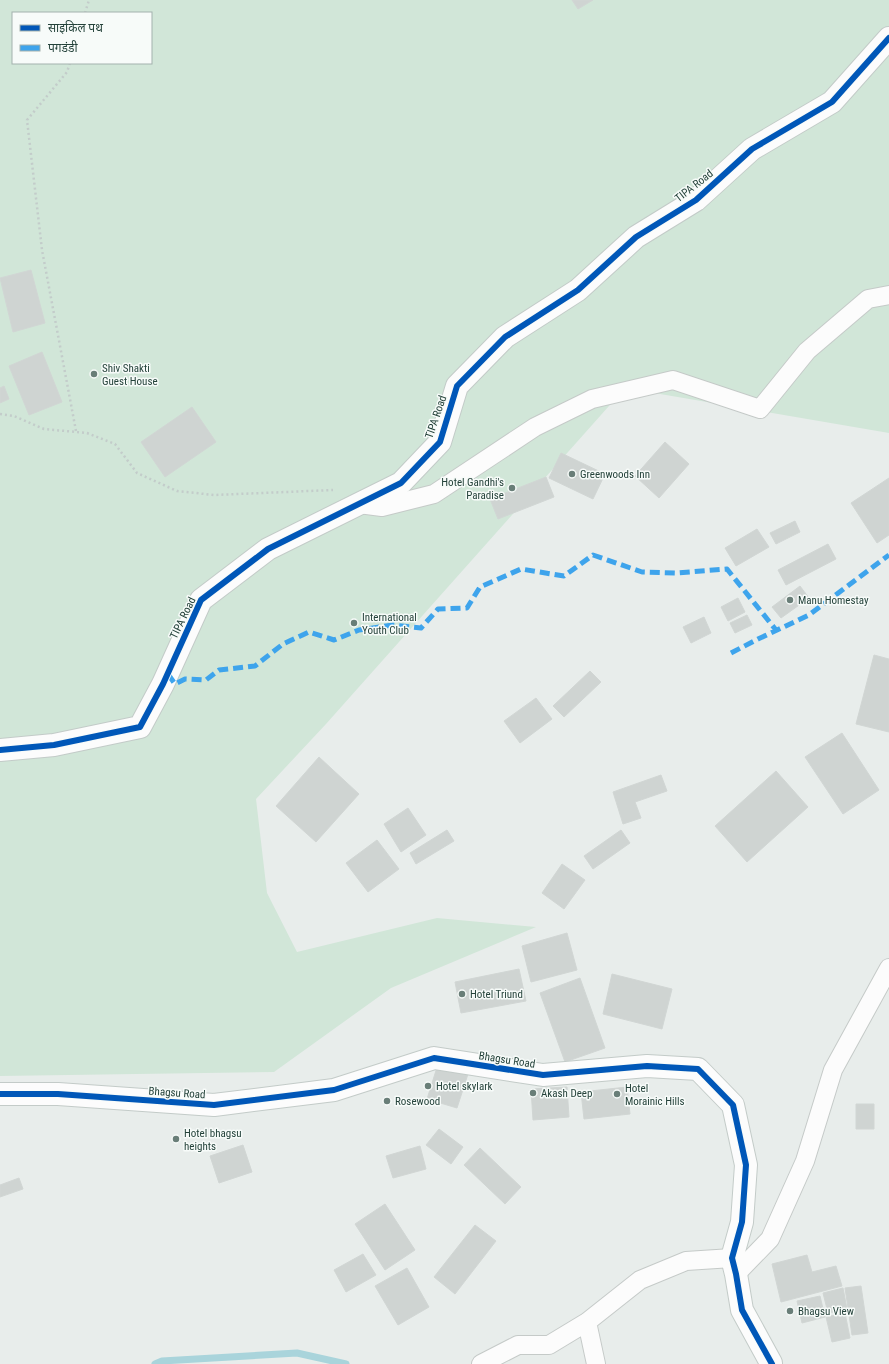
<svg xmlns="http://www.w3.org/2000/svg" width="889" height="1364" font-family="'Roboto Condensed','Noto Sans Devanagari',sans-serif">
<rect width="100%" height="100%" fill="#e8edeb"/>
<!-- green -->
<path fill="#d1e6d8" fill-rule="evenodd" d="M0,0H889V433L625,388L326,724L256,799L267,893L297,952L437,918L536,927L391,988L274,1072L0,1076ZM13,13H151V63H13Z"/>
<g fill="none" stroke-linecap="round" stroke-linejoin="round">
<!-- stream -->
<path stroke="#a9d4db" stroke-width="7" d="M155,1364L162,1361L297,1353L346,1364"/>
</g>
<!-- building -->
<path fill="#cfd4d2" stroke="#d1d6d4" d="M572,0H593L578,9Z
M31,270L45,323L13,332L0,278Z
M42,352L62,402L29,415L9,366Z
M4,386L9,399L0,403V388Z
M192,407L216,442L165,477L141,442Z
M665,442L689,464L659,498L635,476Z
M561,453L605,474L593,499L549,478Z
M546,477L554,497L498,519L490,499Z
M889,478V535L877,543L851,503Z
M795,521L800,532L776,544L770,533Z
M757,529L769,547L736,566L725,548Z
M828,544L836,559L786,585L778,570Z
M800,586L809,598L781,618L772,607Z
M738,598L745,612L728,621L721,607Z
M747,615L752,625L735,633L730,623Z
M704,617L711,633L691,643L683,627Z
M874,655L889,659V732L856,724Z
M590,671L601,682L564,717L553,706Z
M536,698L552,719L520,743L504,721Z
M842,733L879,790L843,814L805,757Z
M319,757L359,794L316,842L276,806Z
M776,771L808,807L747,862L715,826Z
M661,775L667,791L635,802L641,818L623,824L613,792Z
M408,808L426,835L401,852L384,824Z
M447,830L454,841L416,864L410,853Z
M621,830L630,843L593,869L584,856Z
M377,840L399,869L368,892L346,863Z
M562,864L585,880L564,909L542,893Z
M567,933L577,970L531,982L522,946Z
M519,969L526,1001L461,1013L455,982Z
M612,974L672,989L662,1029L603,1014Z
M580,978L605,1048L565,1062L540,993Z
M439,1061L469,1071L457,1108L427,1099Z
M567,1087L569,1117L533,1120L531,1089Z
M627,1087L630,1114L584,1119L581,1092Z
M856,1104H874V1129H856Z
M439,1129L463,1147L451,1164L426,1145Z
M243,1145L252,1172L219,1183L210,1156Z
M420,1146L426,1169L393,1178L386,1156Z
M480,1148L521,1187L505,1204L464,1165Z
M19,1178L23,1189L0,1197V1185Z
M385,1204L415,1250L385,1270L355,1224Z
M475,1225L496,1241L455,1294L434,1277Z
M363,1254L376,1275L346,1292L334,1270Z
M807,1255L812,1272L836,1266L842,1286L781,1302L772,1264Z
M407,1268L429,1307L398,1325L375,1286Z
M861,1286L868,1333L852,1335L845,1288Z
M843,1288L847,1309L828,1313L823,1293Z
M820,1296L825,1317L802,1323L797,1301Z
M845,1313L850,1338L832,1342L826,1317Z"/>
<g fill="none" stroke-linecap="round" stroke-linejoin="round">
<defs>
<path id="street" d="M359,504L382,507L434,494L535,427L592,399L673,380L760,409L807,351L868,299L889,295
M736,1274L770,1239L805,1161L833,1070L889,968
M587,1322L596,1364
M481,1364L518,1345H549L587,1322L640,1280L686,1261L732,1258"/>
<path id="secondary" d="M0,750L54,745L140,727L163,684L201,600L268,549L401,483L440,442L457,386L505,337L578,290L636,237L696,200L752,149L832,102L889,38
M0,1094H58L214,1105L334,1090L434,1058L543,1075L647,1066L698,1069L733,1105L746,1165L742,1222L732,1258L736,1274L742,1310L771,1363"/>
</defs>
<!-- street casing -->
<use href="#street" stroke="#c5cac8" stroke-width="20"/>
<!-- secondary casing -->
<use href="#secondary" stroke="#c3cbc8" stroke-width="24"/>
<!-- path -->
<path stroke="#c3ccca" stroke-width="2.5" stroke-dasharray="2 3" stroke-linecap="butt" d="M85,13L89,0
M70,63L67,72L27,120L42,250L76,431
M0,414L14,416L44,429L87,433L115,444L137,473L177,491L214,495L333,490"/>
<!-- street -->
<use href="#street" stroke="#fcfcfc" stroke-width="18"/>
<!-- secondary -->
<use href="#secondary" stroke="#fcfcfc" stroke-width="22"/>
<!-- quiet -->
<path stroke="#3ea4ec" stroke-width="5" stroke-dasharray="10 5" stroke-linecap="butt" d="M731,653L758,639L809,615L889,555
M168,674L175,684L185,679L206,680L219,670L255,666L283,644L309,632L334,640L359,630L393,625L421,628L438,609L467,608L480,587L521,569L564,576L593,555L642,572L676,573L727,569L776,630"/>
<defs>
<path id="cycleway" d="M0,750L54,745L140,727L163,684L201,600L268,549L401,483L440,442L457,386L505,337L578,290L636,237L696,200L752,149L832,102L889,38
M0,1094H58L214,1105L334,1090L434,1058L543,1075L647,1066L698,1069L733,1105L746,1165L742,1222L732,1258L736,1274L742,1310L772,1364"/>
</defs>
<!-- cycleway casing -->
<use href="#cycleway" stroke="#f7fbf9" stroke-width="8"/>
<!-- cycleway -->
<use href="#cycleway" stroke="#0057b8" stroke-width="6"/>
</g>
<!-- markers -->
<g fill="#697e78" stroke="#f7fbf9" stroke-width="1.5">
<circle cx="94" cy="374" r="4"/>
<circle cx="572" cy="474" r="4"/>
<circle cx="512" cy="488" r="4"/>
<circle cx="790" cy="600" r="4"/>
<circle cx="354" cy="623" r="4"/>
<circle cx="462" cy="994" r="4"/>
<circle cx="428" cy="1086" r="4"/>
<circle cx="533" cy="1093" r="4"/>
<circle cx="617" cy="1094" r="4"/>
<circle cx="387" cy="1101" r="4"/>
<circle cx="176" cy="1139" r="4"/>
<circle cx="790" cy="1311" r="4"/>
</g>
<g text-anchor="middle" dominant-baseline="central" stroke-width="3" stroke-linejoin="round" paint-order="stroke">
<!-- street labels -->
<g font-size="11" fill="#24423a" stroke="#f7fbf9">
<text transform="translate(694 186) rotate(-38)">TIPA Road</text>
<text transform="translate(436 417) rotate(-71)">TIPA Road</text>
<text transform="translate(183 618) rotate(-64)">TIPA Road</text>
<text transform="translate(507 1060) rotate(9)">Bhagsu Road</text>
<text transform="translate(177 1093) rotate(4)">Bhagsu Road</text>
</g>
<!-- poi labels -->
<g font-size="11" fill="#24423a" stroke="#f7fbf9" text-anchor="start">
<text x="102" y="368">Shiv Shakti<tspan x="102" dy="13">Guest House</tspan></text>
<text x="580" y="474">Greenwoods Inn</text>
<text x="504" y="482" text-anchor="end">Hotel Gandhi's<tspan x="504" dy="13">Paradise</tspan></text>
<text x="798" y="600">Manu Homestay</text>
<text x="362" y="617">International<tspan x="362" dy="13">Youth Club</tspan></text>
<text x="470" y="994">Hotel Triund</text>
<text x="436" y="1086">Hotel skylark</text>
<text x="625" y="1088">Hotel<tspan x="625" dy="13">Morainic Hills</tspan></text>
<text x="541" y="1093">Akash Deep</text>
<text x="395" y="1101">Rosewood</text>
<text x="184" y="1133">Hotel bhagsu<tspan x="184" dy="13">heights</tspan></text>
<text x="798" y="1311">Bhagsu View</text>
</g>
</g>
<!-- legend -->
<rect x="12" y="12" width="140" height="52" fill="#f7fbf9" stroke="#a3b1ad"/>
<rect x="20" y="25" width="20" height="6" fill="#0057b8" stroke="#a3b1ad"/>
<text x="48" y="32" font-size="12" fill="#24423a">साइकिल पथ</text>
<rect x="20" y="45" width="20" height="6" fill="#3ea4ec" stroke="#a3b1ad"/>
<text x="48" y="52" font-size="12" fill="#24423a">पगडंडी</text>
</svg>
